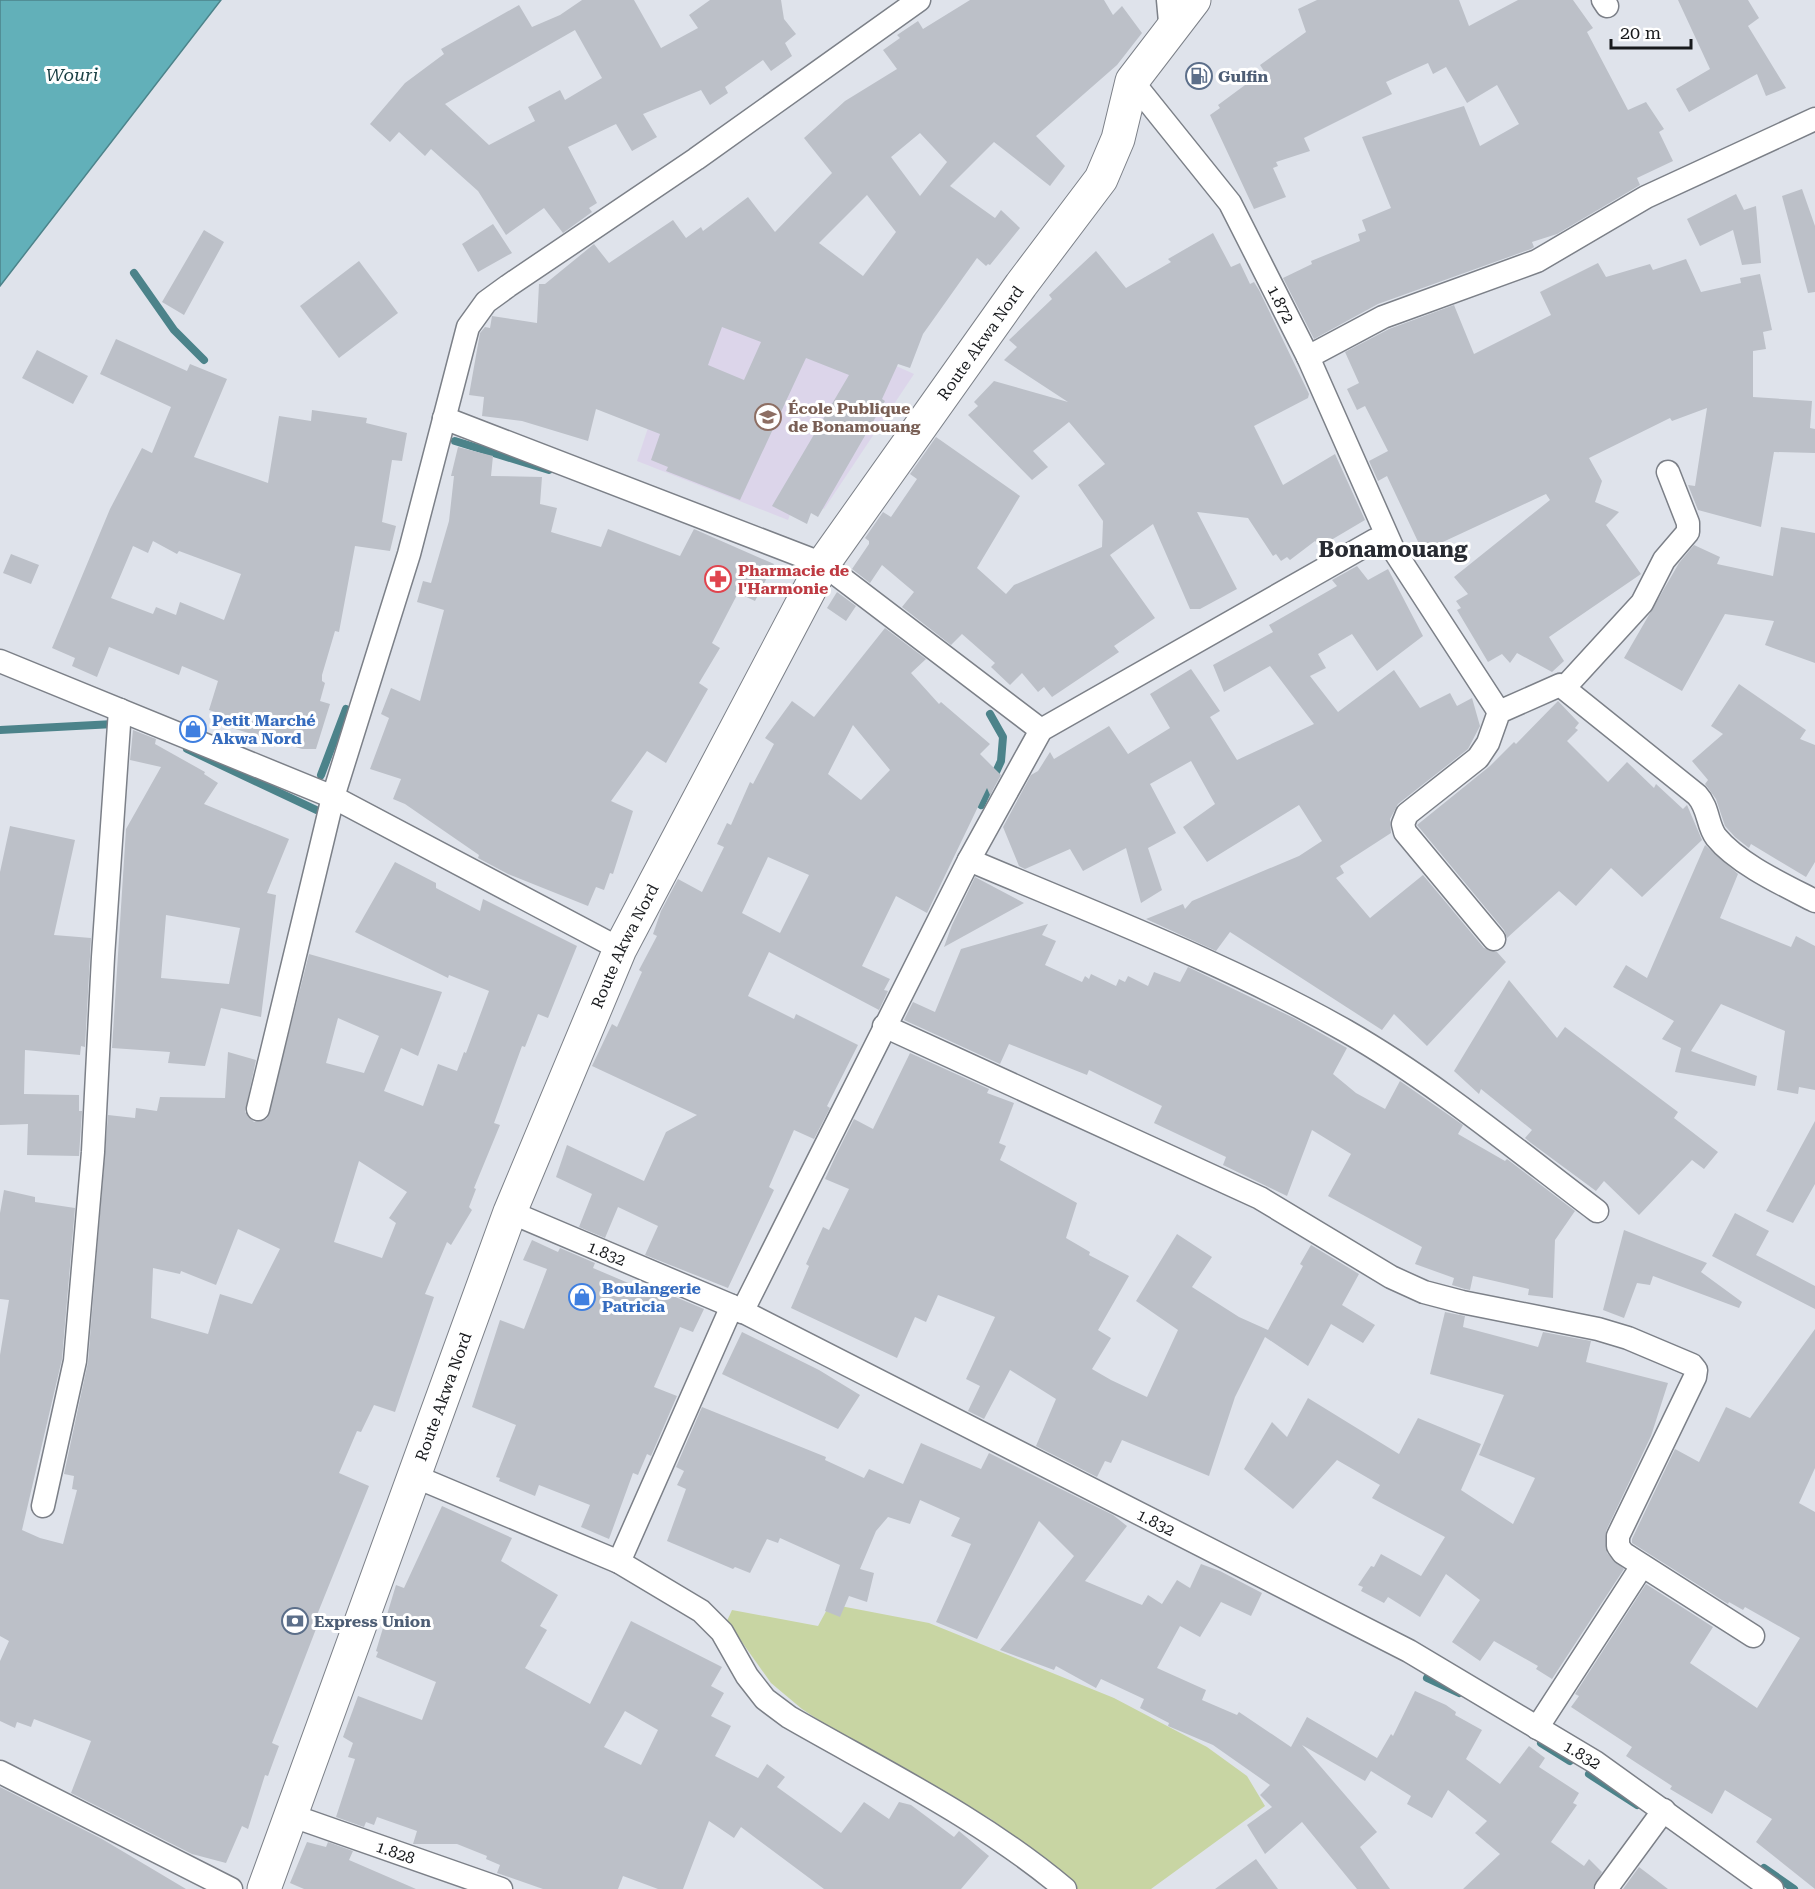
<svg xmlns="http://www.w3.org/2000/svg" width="1815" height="1889" font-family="'Roboto Serif',serif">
<rect width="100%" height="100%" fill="#dfe3eb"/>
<!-- education -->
<path fill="#dcd5ea" d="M698,277L914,374L824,509L797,496L788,520L637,461Z"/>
<!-- green -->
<path fill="#c8d5a3" d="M830,1604L929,1623L1114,1698L1207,1747L1247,1776L1265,1806L1151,1889H1073L991,1819L849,1740L802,1709L771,1683L727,1621L732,1610L818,1626Z"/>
<!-- water -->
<path fill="#62b0b9" stroke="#4c838a" stroke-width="1.5" d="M0,0H221L0,286Z"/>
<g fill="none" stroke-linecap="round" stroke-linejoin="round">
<!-- stream -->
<path stroke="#4c838a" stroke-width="8" d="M134,273L174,330L204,360
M455,441L549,470
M0,730L114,724
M187,749L327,815
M321,775L346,709
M981,805L1001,761L1003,737L990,714
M1427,1678L1459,1693
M1541,1743L1570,1761
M1589,1774L1637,1805
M1764,1868L1794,1889"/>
</g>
<!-- building -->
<path fill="#bcc0c8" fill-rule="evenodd" d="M582,0H634L661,48L698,28L689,15L710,0H781L784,19L796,34L785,43L792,56L771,71L763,60L725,87L728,93L710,105L701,90L643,114L657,137L632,151L616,124L568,147L597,203L589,208L592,212L563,233L544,208L506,235L478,191L431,149L425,156L399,132L390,142L370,124L405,83L444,54L441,49L519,5L532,27L560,15ZM575,30L602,78L565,100L560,90L528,107L535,121L489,145L445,104Z
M970,0H1104L1113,15L1122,6L1142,33L1117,65L1036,136L1065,166L1050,186L994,142L950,186L995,218L1001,210L1020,228L990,265L988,264L986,266L977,258L923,334L910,368L898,364L882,399L885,401L818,517L811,513L807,524L772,506L849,375L806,358L740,500L666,471L668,467L651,460L660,434L596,409L588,441L522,421L482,416L484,397L469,395L480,333L485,327L490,328L492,316L537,323L539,284H545L594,244L609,263L673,220L686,238L701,227L703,231L748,197L775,232L832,173L804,138L845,101L897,69L883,50L900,38L897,35L918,21L923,29ZM920,133L947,162L920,196L891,157ZM867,195L896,232L863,276L819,243ZM722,327L761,342L744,380L708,365Z
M1317,0H1459L1469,26L1518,0H1573L1593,28L1587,32L1628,110L1646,102L1664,129L1659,132L1673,161L1637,178L1640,185L1557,234L1532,242L1534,247L1531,249L1378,304L1314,339L1283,278L1312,264L1311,261L1360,241L1358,234L1366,231L1362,220L1391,208L1362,137L1464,106L1480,146L1519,124L1497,85L1467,103L1446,67L1433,74L1428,63L1386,82L1392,94L1304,138L1310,151L1276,162L1278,166L1273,168L1286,197L1254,209L1210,115L1220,108L1218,105L1264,71L1260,65L1306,32L1298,9Z
M1678,0H1748L1759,18L1748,26L1786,88L1766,96L1757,74L1689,112L1676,89L1710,69Z
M1802,189L1815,226V292L1808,293L1782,196Z
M1736,194L1744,210L1756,206L1761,263L1742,265L1733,230L1700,246L1687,219Z
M493,224L512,253L478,272L462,244Z
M204,230L224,242L184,315L162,302Z
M1213,233L1231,267L1240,263L1250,284L1254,282L1259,290L1309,394L1308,398L1254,426L1283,485L1335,454L1365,520L1321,546L1315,541L1290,560L1287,557L1281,561L1276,554L1273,556L1248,518L1197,512L1237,589L1200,609H1190L1153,524L1110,555L1155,618L1114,646L1119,652L1052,697L1044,687L1038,692L1022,673L1010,685L991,667L995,663L962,634L951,645L902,607L914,592L882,565L870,583L852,569L869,544V541L865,538L883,512L891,517L917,479L910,474L936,437L1020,496L977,568L1006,594L1014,585L1102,547L1103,521L1078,485L1105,464L1069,422L1033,451L1048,467L1032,480L968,415L978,406L974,402L994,381L1068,402L1004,360L1017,347L1009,340L1052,299L1049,295L1096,251L1126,288L1171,262L1168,259Z
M1686,259L1701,292L1741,283L1740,278L1760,274L1772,330L1763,332L1766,349L1753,351V397L1812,401L1810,428L1815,429V453L1774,452L1761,527L1698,510L1688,485L1695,486L1707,408L1672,421L1670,418L1589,458L1602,481L1595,502L1619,512L1606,525L1641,574L1549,637L1564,661L1552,672L1517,653L1510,663L1502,654L1488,662L1457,610L1461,608L1456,601L1468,594L1454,577L1550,500L1546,494L1430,548H1421L1387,476L1378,481L1369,461L1388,451L1365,406L1357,410L1347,389L1359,383L1345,352L1389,329L1454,305L1474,354L1551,315L1540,292L1598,263L1606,277L1650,264L1653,270Z
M359,261L398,313L339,358L300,306Z
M116,339L187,371L190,364L227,379L194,457L268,483L279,416L311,421L312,410L367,418L366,423L407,433L402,461L392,460L382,522L396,526L390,551L355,546L339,632L335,631L322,675V681L325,683L320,701L330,704L316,749H302L222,725L225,715L209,710L218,681L182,666L179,675L109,647L97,677L72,666L75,658L52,648L110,509L142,448L152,453L171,407L100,374ZM153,541L177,554L179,551L241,574L224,620L180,602L176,615L156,607L153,614L111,598L133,546L148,553Z
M37,350L88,376L73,404L22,378Z
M458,447L493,456L491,476L542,477L540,504L557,508L551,532L601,547L608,529L680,556L694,529L774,564L755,601L738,593L712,643L720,648L699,683L708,689L666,763L647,751L611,801L633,811L613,874L610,873L604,890L596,887L588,906L508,874L478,858L479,855L405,804L393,799L401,779L370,769L389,718L381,714L391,688L420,701L444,610L417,602L423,581L431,583L449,521L454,476H451Z
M1781,527L1815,533V663L1765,645L1774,621L1725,614L1682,691L1624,658L1679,563L1694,545L1720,557L1717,564L1773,576Z
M11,554L39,565L31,584L3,573Z
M1357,566L1368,580L1388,569L1423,636L1377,671L1352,634L1318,654L1326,668L1310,676L1338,712L1394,670L1420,708L1450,693L1457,706L1472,698L1480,726L1468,749L1398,804L1390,819L1391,833L1340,866L1344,873L1336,878L1370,918L1423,875L1484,948L1497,952L1506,962L1427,1046L1394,1014L1382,1030L1230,932L1216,951L1146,919L1183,904L1185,909L1192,901L1299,856L1322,841L1299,805L1207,862L1183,827L1215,804L1191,761L1150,784L1176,833L1148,848L1162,890L1141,903L1126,848L1083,871L1070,849L1025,869L1019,866L1003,827L1031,775L1038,771L1050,752L1054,759L1109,726L1128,754L1170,728L1150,694L1191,669L1220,711L1210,717L1237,760L1314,724L1270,666L1224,692L1213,665L1273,632L1269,625L1337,586L1332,580Z
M837,592L856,606L846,621L827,608Z
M885,628L926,659L911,673L939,704L941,702L990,744L980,754L1001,775L990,795L987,788L927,913L896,896L862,966L890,979L884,990L888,991L879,1010L769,952L748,996L794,1019L796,1014L858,1045L827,1106L830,1108L814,1139L794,1130L769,1187L774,1190L728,1288L645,1255L658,1226L618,1207L605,1238L579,1227L592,1194L556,1177L567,1145L644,1181L666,1132L697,1115L592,1066L612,1024L617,1027L642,972L639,970L657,936L653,934L661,911L678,879L702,892L724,847L717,844L727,823L731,825L750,782L753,784L774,744L765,738L792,701L814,717ZM853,725L890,770L861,800L828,774ZM768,857L809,875L780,933L742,913Z
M1739,684L1806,730L1800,739L1815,745V862L1806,877L1751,844L1749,848L1735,837L1725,826L1716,799L1705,784L1708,780L1692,761L1723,734L1711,726Z
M1558,701L1579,723L1575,728L1578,730L1567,741L1608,782L1627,762L1654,788L1656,784L1683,809L1687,805L1702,840L1642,897L1611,868L1576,906L1559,891L1507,938L1504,930L1417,825L1490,766L1514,742L1516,744Z
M133,730L156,739L155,744L205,772L204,774L218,783L204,804L289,839L267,893L276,895L261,1017L221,1008L205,1066L168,1063L170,1052L112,1048L126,829L161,767L130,760ZM166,915L240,928L229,984L161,978Z
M10,826L75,840L54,935L91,938L85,1047L81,1046L80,1055L25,1050L24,1094L79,1095V1111H82L79,1156L27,1155L28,1124L0,1125V872Z
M1705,845L1738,874L1720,918L1791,947L1796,936L1815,946V1090L1799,1087L1798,1094L1777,1090L1785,1031L1721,1004L1691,1051L1757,1076L1755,1086L1675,1072L1681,1048L1662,1039L1674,1021L1613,987L1626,965L1647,978Z
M395,862L436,883V888L480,911L483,899L577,946L548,1018L538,1014L525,1047L522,1046L494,1123L500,1125L474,1188L476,1189L469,1207L472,1210L451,1245L447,1242L425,1294L434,1297L395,1412L374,1405L361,1432L357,1431L339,1473L369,1486L317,1615L321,1616L272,1743L279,1746L268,1776L265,1775L248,1829L242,1826L226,1863L192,1854L71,1793L91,1741L34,1719L31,1727L17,1722L15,1728L0,1721V1661L9,1641L0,1636V1355L9,1300L0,1299V1213L4,1190L35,1197V1202L75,1208L62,1359L22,1530L40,1538L63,1544L77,1490L72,1489L74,1476L64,1474L88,1362L108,1115L135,1118L136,1108L157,1111L160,1097L225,1098L228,1052L256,1060L245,1112L254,1122L267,1119L309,954L442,992L418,1056L401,1048L384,1091L423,1106L438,1064L457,1071L464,1052L466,1053L489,991L449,975L448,978L355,932ZM338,1018L379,1036L364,1073L326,1063ZM359,1161L407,1192L389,1218L396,1223L382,1258L334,1242ZM238,1229L280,1249L252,1304L220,1294L208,1334L151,1318L153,1268L180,1274L181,1271L216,1285Z
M975,877L1024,903L944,947L952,925Z
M1048,924L1042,935L1056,941L1045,965L1082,982L1085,976L1089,979L1091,974L1116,986L1119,979L1125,982L1128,976L1148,986L1154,972L1180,982L1188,967L1294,1018L1347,1048L1333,1074L1356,1093L1385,1109L1400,1081L1463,1125L1458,1134L1505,1161L1507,1159L1575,1211L1555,1240L1553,1298L1528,1295L1529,1289L1473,1276L1470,1290L1465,1289L1452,1285L1454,1278L1415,1264L1422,1247L1328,1196L1351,1154L1312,1130L1287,1196L1223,1165L1226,1157L1154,1123L1162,1106L1089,1070L1087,1075L1009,1044L1000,1064L904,1020L913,1002L935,1012L961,949Z
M1509,980L1557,1038L1565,1027L1678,1112L1674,1118L1718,1152L1704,1169L1692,1160L1639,1215L1604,1181L1596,1191L1531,1143L1525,1138L1532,1130L1481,1089L1479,1094L1454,1071Z
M910,1053L989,1089L987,1093L1014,1103L999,1143L1006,1146L1000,1160L1077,1203L1066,1238L1090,1252L1089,1255L1129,1276L1098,1330L1111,1338L1092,1369L1111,1380L1147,1397L1178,1330L1136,1301L1177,1234L1212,1257L1192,1287L1239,1317L1268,1330L1303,1266L1300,1264L1311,1245L1359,1274L1342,1305L1375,1325L1363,1343L1331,1324L1308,1366L1265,1337L1235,1397L1209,1476L1122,1440L1111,1463L1105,1461L1097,1477L1036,1446L1056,1399L1010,1370L984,1419L968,1411L980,1386L966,1379L995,1317L938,1295L926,1322L915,1317L897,1358L791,1308L809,1266L806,1264L823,1227L829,1230L849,1189L825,1179L836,1155L854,1119L873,1129Z
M1815,1121V1184L1793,1223L1766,1211Z
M1735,1213L1769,1231L1756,1255L1815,1286V1309L1712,1256Z
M1624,1230L1707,1263L1701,1272L1742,1302L1739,1308L1653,1276L1650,1285L1637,1283L1624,1318L1603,1310Z
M532,1240L558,1252L560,1248L595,1263L593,1268L633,1285L635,1280L704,1309L693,1332L680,1327L654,1387L677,1396L651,1456L647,1454L638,1475L633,1473L609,1539L581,1527L590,1505L539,1485L535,1496L499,1481L500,1478L496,1477L516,1425L472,1407L500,1320L524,1329L547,1269L523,1260Z
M1445,1312L1465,1316L1463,1327L1538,1347L1543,1332L1591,1341L1586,1362L1668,1383L1651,1436L1606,1531L1607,1553L1624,1569L1552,1679L1536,1669L1538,1666L1494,1641L1480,1661L1452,1642L1480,1600L1446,1574L1420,1617L1388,1597L1384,1603L1361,1591L1363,1587L1358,1585L1371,1566L1374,1567L1381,1554L1421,1576L1445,1537L1372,1498L1380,1485L1337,1460L1293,1509L1244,1469L1272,1422L1287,1437L1308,1398L1399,1454L1418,1418L1481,1444L1461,1490L1513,1524L1535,1478L1479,1455L1504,1395L1430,1374Z
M1815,1329V1468L1799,1503L1815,1512V1889L1756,1842L1772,1819L1725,1790L1712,1814L1670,1789L1672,1786L1626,1756L1632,1747L1571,1707L1579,1696L1575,1694L1646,1584L1713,1627L1690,1663L1757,1708L1800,1638L1745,1607L1743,1610L1729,1602L1728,1604L1632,1543V1539L1675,1449L1699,1462L1726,1407L1750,1418Z
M742,1332L819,1370L860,1395L838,1429L722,1374Z
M702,1407L826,1457L825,1460L864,1478L869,1469L903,1484L921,1443L981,1469L989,1453L1113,1515L1127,1526L1085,1581L1142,1605L1148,1595L1162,1604L1177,1580L1190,1588L1201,1564L1220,1571L1262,1593L1251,1616L1221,1602L1200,1637L1180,1626L1157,1668L1206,1690L1202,1700L1237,1715L1239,1712L1291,1747L1307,1717L1377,1758L1391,1734L1393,1736L1415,1691L1446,1705L1456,1712L1455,1715L1482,1730L1466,1759L1500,1784L1529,1746L1545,1758L1539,1767L1579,1793L1573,1803L1577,1805L1551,1842L1584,1866L1589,1859L1602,1872L1593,1889H1463L1500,1854L1475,1833L1487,1821L1448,1790L1432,1818L1407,1804L1411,1796L1371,1771L1365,1781L1302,1745L1377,1832L1360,1847L1390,1889H1357L1302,1822L1265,1854L1247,1825L1272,1807L1260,1795L1270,1785L1213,1745L1168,1726L1169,1723L1140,1708L1144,1699L1101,1679L1096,1688L1056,1666L1054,1670L1000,1650L1074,1556L1039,1521L977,1639L936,1622L971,1544L951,1536L960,1518L920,1500L910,1524L888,1517L876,1531L860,1569L874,1573L867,1602L849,1596L840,1617L825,1611L840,1565L780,1538L778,1543L767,1539L750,1573L735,1567L733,1569L667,1541L686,1489L677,1485L684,1471L676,1467Z
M442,1506L512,1538L501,1561L558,1595L540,1626L547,1630L525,1668L590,1704L631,1621L722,1667L711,1686L724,1693L711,1716L731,1726L715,1756L758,1778L767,1764L785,1777L777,1787L841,1833L864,1802L889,1819L899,1802L911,1805L954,1837L959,1831L989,1856L961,1889H824L741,1827L734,1838L709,1821L683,1889H658L623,1876L618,1889H543L497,1873L500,1865L486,1859L487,1856L457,1844H413L417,1831L377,1817L374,1825L366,1822L364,1827L336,1817L355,1759L348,1757L353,1743L343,1737L358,1696L422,1720L436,1682L376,1657L378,1652L376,1651L396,1585L404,1588ZM625,1711L658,1730L641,1765L604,1747Z
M0,1787L102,1839L186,1889H0Z
M307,1842L326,1847L328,1842L353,1851L349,1860L416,1889H304L290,1883Z
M1256,1859L1278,1889H1215Z
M1639,1867L1668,1889H1623Z"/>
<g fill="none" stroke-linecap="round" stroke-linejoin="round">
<defs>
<g id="street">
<path d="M1168,0L1171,33"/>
<path d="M1603,0L1607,6"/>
<path id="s1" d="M1132,81L1230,203L1308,357L1393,549"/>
<path d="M1308,357L1383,317L1537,261L1646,197L1815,119"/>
<path d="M444,418L823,564L1041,730"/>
<path d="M0,661L333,797L620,949"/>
<path d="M1565,687L1642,603L1664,560L1688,532V523L1668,472"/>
<path d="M969,860C1096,914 1226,963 1346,1031C1435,1082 1515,1149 1597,1211"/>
<path d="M1494,939L1405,832L1403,824L1407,814L1478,758L1488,743L1499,712L1560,685L1697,795C1709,808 1707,825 1716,837C1738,864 1784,885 1815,901"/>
<path d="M884,1026L1260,1198L1391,1277L1424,1292L1462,1302L1598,1329L1628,1338L1692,1365L1696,1370L1695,1377L1618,1536V1546L1623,1553L1753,1636"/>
<path d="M258,1109L333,797L409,554L468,327L486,302L508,286L696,159L919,0"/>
<path id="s2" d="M510,1212L732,1306L1409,1651L1595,1762L1772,1889"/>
<path d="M742,1312L969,860L1041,730L1375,540L1393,549L1499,712"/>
<path d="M414,1476L619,1562L701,1611L722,1632L747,1676L765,1699L789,1717C883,1771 982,1819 1065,1889"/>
<path d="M43,1506L75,1361L93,1152L103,957L120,710"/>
<path d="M619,1562L732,1306"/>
<path d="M1537,1728L1642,1566"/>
<path d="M0,1772L231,1889"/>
<path id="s3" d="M290,1815L501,1889"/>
<path d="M1606,1889L1664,1810"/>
</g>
<g id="primary">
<path id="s4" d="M264,1889L510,1212L620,949L823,564L1021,285L1101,179L1118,139L1132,81L1194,0"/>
</g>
</defs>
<!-- street casing -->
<use href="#street" stroke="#7c8088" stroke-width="25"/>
<!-- primary casing -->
<use href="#primary" stroke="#7c8088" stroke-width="35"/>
<!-- street -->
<use href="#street" stroke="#fff" stroke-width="22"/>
<!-- primary -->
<use href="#primary" stroke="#fff" stroke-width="33"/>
</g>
<!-- icons -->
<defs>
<symbol id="fuel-ring" viewBox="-11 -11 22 22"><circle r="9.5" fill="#fff" stroke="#5c6f8a" stroke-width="1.5"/><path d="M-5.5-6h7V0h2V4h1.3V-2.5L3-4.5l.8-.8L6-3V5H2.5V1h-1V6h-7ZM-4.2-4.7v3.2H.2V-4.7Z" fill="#5c6f8a"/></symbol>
<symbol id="school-ring" viewBox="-11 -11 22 22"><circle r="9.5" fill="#fff" stroke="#8d6e63" stroke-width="1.5"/><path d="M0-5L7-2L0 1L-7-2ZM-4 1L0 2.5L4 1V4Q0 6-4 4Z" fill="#8d6e63"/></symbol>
<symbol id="pharmacy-ring" viewBox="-11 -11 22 22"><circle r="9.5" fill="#fff" stroke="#e0444e" stroke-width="1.5"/><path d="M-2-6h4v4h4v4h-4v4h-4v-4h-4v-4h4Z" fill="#e0444e"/></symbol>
<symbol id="shop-ring" viewBox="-11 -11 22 22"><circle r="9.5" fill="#fff" stroke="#3f7fe0" stroke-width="1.5"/><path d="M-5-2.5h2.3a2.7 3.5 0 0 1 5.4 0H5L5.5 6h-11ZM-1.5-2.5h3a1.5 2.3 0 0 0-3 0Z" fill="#3f7fe0"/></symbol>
<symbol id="bank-ring" viewBox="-11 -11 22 22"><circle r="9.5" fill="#fff" stroke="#5c6f8a" stroke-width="1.5"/><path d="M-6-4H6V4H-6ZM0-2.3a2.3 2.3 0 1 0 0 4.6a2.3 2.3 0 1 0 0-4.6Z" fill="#5c6f8a"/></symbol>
</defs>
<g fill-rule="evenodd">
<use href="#fuel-ring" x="1184" y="61" width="30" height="30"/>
<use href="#school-ring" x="753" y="402" width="30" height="30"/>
<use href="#pharmacy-ring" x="703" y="564" width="30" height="30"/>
<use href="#shop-ring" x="178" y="714" width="30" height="30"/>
<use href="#shop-ring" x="567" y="1282" width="30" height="30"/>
<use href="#bank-ring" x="280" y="1606" width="30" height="30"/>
</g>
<g text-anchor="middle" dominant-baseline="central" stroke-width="6" stroke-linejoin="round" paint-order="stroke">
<!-- service labels -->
<g font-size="16" font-weight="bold" fill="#4e5e75" stroke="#fff" text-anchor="start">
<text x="1218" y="76">Gulfin</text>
<text x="314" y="1621">Express Union</text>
</g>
<!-- street labels -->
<g font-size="16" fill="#181a1d" stroke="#fff">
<text stroke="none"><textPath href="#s1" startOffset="270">1.872</textPath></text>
<text stroke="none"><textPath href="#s4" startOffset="1712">Route Akwa Nord</textPath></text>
<text stroke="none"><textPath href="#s4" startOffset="1010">Route Akwa Nord</textPath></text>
<text stroke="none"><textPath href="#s2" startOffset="105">1.832</textPath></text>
<text stroke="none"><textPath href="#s4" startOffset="524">Route Akwa Nord</textPath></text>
<text stroke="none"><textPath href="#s2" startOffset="717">1.832</textPath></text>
<text stroke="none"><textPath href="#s2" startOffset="1203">1.832</textPath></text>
<text stroke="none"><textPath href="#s3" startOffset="112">1.828</textPath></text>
</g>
<!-- education labels -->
<g font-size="16" font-weight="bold" fill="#785e54" stroke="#fff" text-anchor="start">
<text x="788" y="408">École Publique<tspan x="788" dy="18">de Bonamouang</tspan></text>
</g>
<!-- health labels -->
<g font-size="16" font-weight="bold" fill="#be3a42" stroke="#fff" text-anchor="start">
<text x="738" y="570">Pharmacie de<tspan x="738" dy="18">l'Harmonie</tspan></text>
</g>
<!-- shop labels -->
<g font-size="16" font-weight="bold" fill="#366cbe" stroke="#fff" text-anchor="start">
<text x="212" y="720">Petit Marché<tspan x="212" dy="18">Akwa Nord</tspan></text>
<text x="602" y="1288">Boulangerie<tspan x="602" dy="18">Patricia</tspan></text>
</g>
<!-- water labels -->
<g font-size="18" font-style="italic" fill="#183e42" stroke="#fff">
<text x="72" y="74">Wouri</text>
</g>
<!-- district labels -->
<g font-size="22" font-weight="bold" fill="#282b32" stroke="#fff">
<text x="1393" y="549">Bonamouang</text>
</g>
</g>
<!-- scale -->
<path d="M1611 39v9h80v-9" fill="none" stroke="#181a1d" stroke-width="3"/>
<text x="1620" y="39" font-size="18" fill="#181a1d" stroke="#ffffff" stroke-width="4.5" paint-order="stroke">20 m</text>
</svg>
